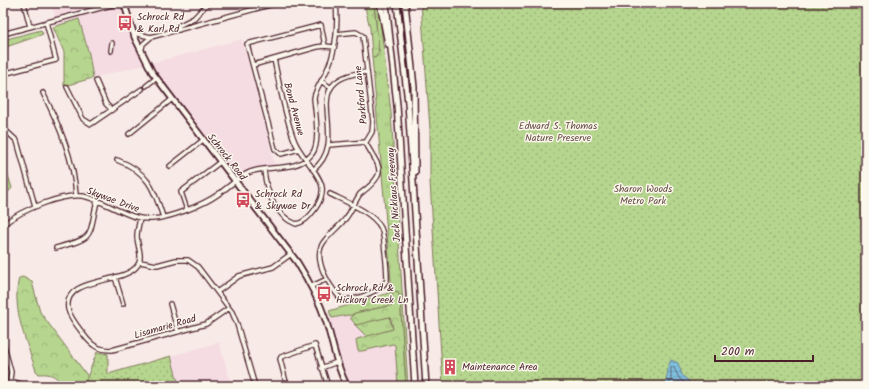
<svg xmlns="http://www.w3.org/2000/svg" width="869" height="389" font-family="Kalam,sans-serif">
<defs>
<pattern id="grass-tufts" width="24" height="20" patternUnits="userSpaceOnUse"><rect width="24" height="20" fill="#b6d58e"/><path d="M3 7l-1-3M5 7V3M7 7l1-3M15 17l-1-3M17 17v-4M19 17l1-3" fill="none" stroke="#9eb67b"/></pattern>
<pattern id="forest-crowns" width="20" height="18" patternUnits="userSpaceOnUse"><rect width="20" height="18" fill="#b6d58e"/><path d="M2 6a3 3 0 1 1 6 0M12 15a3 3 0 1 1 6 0" fill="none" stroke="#9eb67b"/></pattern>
<pattern id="park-dots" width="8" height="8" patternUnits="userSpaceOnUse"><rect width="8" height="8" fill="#b6d58e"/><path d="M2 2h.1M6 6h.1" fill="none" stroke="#9eb67b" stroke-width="1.8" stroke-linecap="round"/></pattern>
<pattern id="water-rules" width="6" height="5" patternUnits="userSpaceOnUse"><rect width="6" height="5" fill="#7fc2e0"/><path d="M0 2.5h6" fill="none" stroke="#6fa6c0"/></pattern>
</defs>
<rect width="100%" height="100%" fill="#f8ebe7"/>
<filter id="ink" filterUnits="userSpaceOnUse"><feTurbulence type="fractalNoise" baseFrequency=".025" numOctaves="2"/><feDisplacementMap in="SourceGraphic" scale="8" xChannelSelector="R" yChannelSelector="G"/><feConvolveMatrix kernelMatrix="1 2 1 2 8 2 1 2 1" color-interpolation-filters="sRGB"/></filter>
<g filter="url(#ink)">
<!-- built -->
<path fill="#f5dce2" d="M51,3H126L135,34L148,64L242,39L276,169L252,172L236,181L148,64L93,78L89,54L79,20L57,25Z
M348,314L354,324L367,337L356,341L358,351L393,344L395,346L398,386H347L325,320Z
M219,342L232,386H179L171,356Z"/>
<!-- grass -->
<path fill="url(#grass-tufts)" stroke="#807a5c" d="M374,3H378L391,112L408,386H406L400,299L398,292L393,305L355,313L350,316L348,315L332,318L329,311L392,292L372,57L375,58L379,52Z
M389,317L393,329L367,337L354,324Z"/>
<!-- forest -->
<path fill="url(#forest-crowns)" stroke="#807a5c" d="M364,3H374V6L379,52L375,58L372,57L370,28Z
M79,19L89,54L93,78L64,86V52L53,27Z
M41,30L43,34L38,36L3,48V40Z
M3,159L12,188L3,198Z
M23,277L32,282L40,312L95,386H63C57,376 51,373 39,374L36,371C27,342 11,309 19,278Z
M396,291L398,292L400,299L406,386H398L395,345L393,344L362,351H358L356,341L357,339L393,329L391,319L389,317L356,325L350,318L355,313L393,305L392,293Z"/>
<!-- park -->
<path fill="url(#park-dots)" stroke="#807a5c" d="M421,3H866V386H443L430,182V129Z
M97,352L108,354V374L171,356L179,386H88L86,380Z"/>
<!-- water -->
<path fill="url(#water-rules)" stroke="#6a8198" d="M671,360L678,363L682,375L694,386H663C669,378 666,369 671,360Z"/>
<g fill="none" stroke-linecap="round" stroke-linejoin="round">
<!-- shore -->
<path stroke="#5f6073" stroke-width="1" d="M668,386L671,381V368L673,366L679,378L688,386"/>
<defs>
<path id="minor" d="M24,3L30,27
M179,30L178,26L194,18L208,3
M133,33L151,37L277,3
M3,34L119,3
M111,51L112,43
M141,52L143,44L150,38
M253,65L317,47L325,46L334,47
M3,74L56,60L46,22
M96,81L106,104L112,110
M321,81L331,88
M146,86L156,78
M67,87L83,119L91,124L142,89
M43,93C59,125 74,159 76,195
M3,128L17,141L35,206
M129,134L171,100
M329,145L366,142L372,132L373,122L363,36L356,32L336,34
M299,149L281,154L275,149L247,44L321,25L325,46
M117,160C147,171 154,188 163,217
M170,166L203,140
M264,170C266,191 275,216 296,224C309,222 324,200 322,187C320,174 301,156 295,142C286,121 279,83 274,59
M313,170C355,137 291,79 367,72
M330,194C344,201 373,212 381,228C384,235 384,244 385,252C386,261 387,271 387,280C381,291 353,302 341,299C330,287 312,260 323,243C329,234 339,227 346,218C352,210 355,201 360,194C389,172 380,169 365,142
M187,210L181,192L220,162
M140,218C139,224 137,231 137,236C137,246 144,257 137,266C123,285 63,276 68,309C70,318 79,328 84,335C92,346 99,350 112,350L206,324L229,308
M3,225C19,211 66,191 87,197C109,203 129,220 152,219C170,218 203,205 217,195C228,188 238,177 250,172C268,165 298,172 312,154C321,143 315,112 314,98C316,87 323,80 327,70C337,49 338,25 336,3
M56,248C95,237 88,240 97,201
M140,262L157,265L176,260H188L198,267L232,312L237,324L255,386
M115,277L123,304
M312,286L327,279
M217,292L239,276L273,267L291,254
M170,304L178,332
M3,342L11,372L9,386
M321,368L337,362
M10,381L28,386
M287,386L280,359L281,357L315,345L328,386"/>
<path id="major" d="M124,3L135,38L152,72L297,262C309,281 319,300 326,321C333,343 336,366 347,386"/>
<path id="highway" d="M380,3L388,44
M386,3L397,105L415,386
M397,3L408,103L426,386
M405,3L414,87L415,172"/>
</defs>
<!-- minor casing -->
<use href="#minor" stroke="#4a1f2b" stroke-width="6"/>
<!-- major casing -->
<use href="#major" stroke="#4a1f2b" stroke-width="8"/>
<!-- highway casing -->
<use href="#highway" stroke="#4a1f2b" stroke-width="8"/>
<!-- minor -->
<use href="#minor" stroke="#fbf7ec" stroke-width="3.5"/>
<!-- major -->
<use href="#major" stroke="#fbf7ec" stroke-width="4.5"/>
<!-- highway -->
<use href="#highway" stroke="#fbf7ec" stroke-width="5"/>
</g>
</g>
<!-- icons -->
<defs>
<symbol id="bus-bare" viewBox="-9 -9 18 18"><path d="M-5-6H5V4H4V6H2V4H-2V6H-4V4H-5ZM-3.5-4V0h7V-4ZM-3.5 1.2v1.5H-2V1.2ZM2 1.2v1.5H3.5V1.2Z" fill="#d1495b" stroke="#fbf7ec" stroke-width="2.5" paint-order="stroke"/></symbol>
<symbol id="building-bare" viewBox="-9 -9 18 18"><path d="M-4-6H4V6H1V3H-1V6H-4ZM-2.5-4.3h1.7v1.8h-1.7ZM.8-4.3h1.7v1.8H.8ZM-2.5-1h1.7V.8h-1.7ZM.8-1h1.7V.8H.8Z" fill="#d1495b" stroke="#fbf7ec" stroke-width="2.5" paint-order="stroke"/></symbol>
</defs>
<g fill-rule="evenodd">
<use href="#bus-bare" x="114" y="12" width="22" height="22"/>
<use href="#bus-bare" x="232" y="189" width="22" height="22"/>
<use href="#bus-bare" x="313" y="283" width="22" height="22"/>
<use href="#building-bare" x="439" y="356" width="22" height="22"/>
</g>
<g text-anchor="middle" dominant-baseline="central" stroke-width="3" stroke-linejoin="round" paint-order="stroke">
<!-- poi labels -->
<g font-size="10" fill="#4a1f2b" stroke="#fbf7ec" text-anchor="start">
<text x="137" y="17">Schrock Rd<tspan x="137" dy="12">&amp; Karl Rd</tspan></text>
<text x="255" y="194">Schrock Rd<tspan x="255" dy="12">&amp; Skywae Dr</tspan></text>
<text x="336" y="288">Schrock Rd &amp;<tspan x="336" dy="12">Hickory Creek Ln</tspan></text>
<text x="462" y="367">Maintenance Area</text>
</g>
<!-- street labels -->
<g font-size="10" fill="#4a1f2b" stroke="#fbf7ec">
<text transform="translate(361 95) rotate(-96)">Parkford Lane</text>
<text transform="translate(294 109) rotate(75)">Bond Avenue</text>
<text transform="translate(227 157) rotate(52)">Schrock Road</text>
<text transform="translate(394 195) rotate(-94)">Jack Nicklaus Freeway</text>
<text transform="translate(113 200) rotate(20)">Skywae Drive</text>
<text transform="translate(165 327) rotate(-16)">Lisamarie Road</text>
</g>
<!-- park labels -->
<g font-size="10" fill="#654c44" stroke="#fbf7ec">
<text x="558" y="126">Edward S. Thomas<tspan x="558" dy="12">Nature Preserve</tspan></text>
<text x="643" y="189">Sharon Woods<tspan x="643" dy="12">Metro Park</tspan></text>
</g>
</g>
<!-- margin -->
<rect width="869" height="389" fill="none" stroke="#fbf7ec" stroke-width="16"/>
<rect x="8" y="8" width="853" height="373" fill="none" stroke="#4a1f2b" stroke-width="1.5" filter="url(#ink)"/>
<!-- scale -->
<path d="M715 355v6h98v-6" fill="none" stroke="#4a1f2b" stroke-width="2"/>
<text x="721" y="355" font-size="12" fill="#4a1f2b" stroke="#fbf7ec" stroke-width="3" paint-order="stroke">200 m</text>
</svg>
